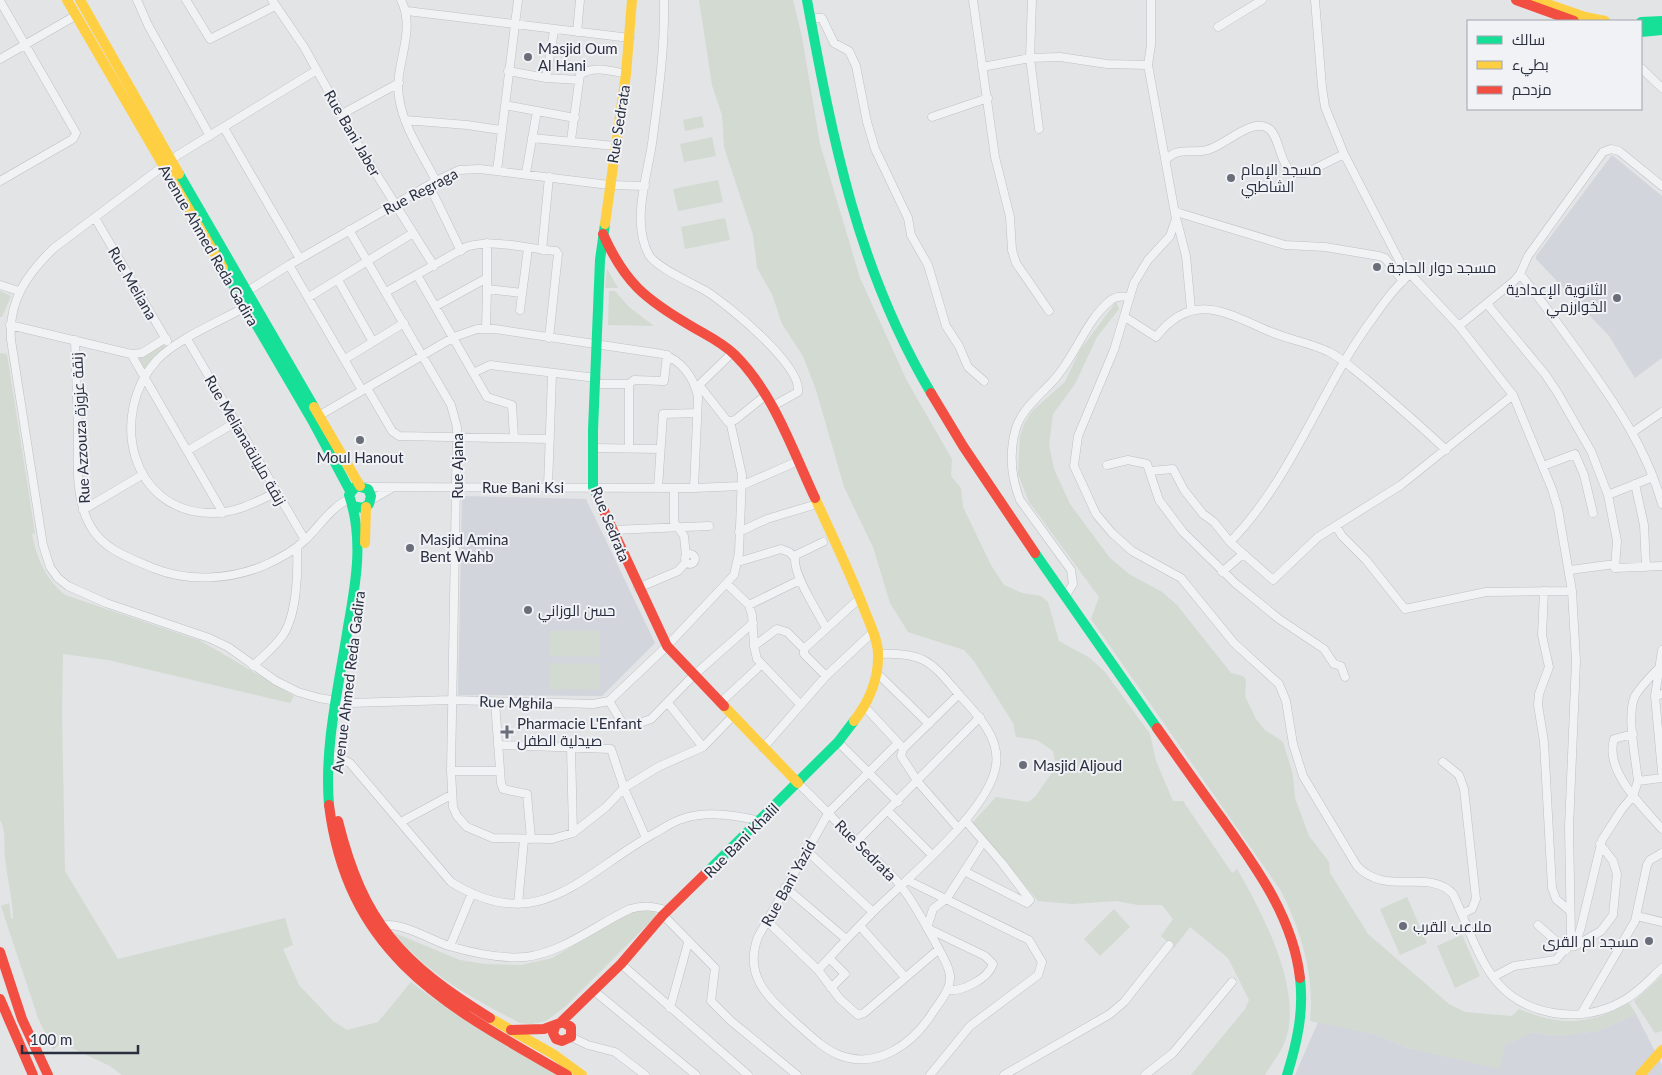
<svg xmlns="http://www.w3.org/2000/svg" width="1662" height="1075" font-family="Lato,Cairo,sans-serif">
<rect width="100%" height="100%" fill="#e2e4e6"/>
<!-- built -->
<path fill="#d2d5db" d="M1612,155L1662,196V358L1635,378L1609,336L1536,259V256Z
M462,496L586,499L655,643L602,696L458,695Z
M1636,1014L1662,1065V1075H1295L1318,1022L1374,1034L1408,1048L1500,1068L1504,1046L1532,1032L1556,1036L1598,1031Z"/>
<!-- green -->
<path fill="#d2dad2" d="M699,0H793L802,37L820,144L860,278L907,381L952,459L951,476L961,488L963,507L991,565L1004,585L1022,593L1041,596L1048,602L1059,641L1090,658L1105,672L1150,734L1156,761L1173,801H1183L1232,873L1237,869C1262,912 1307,996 1283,1046C1278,1056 1271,1065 1265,1075H1191L1245,1009L1249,1000L1228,958L1190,927L1174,948L1161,936L1173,919L1162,905H1138L1116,901L1073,904L1038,901L973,822L996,797L1028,802L1035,797L1056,767L1053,751L1037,740L1016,737L1013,723L974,661L964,650L908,632L890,603L873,547L844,487L816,390L803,356L782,324L772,294L757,268L753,235L724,147L722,115L712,85Z
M702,116L704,127L685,131L683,120Z
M712,137L716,156L684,162L680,144Z
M718,180L723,202L678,211L673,189Z
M725,218L730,240L685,249L681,227Z
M607,269L618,288H605Z
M0,291L11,296L2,317H0Z
M609,291H615L629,307L654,326L608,325Z
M1116,302L1119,309L1097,337L1075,384L1053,414L1049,445L1054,469L1070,504L1110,558L1129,574L1162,592L1177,605L1231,673L1243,676L1246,680L1245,696L1256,719L1265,730L1283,742L1293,775L1295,798L1309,836L1329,862L1330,873L1368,934L1449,1004L1465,1012L1512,1016L1519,1009C1561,1027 1589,1025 1629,1003L1636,1014L1598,1031L1556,1036L1532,1032L1504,1046L1500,1069L1408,1048L1374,1034L1310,1021C1315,975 1301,931 1281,891L1091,619L1099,597L1029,502L1018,474L1020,436L1024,424L1032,411L1065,382L1080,350Z
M164,344L167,349L159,353L144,370L138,359Z
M0,353L7,354L35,533L32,534C37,559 45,578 65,595L201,641L294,696L290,703L108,660L63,654L62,713L65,871L118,959L285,918L293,945L283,949L299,985L333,1021L347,1030L378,1022L411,982C457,1017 506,1046 557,1075H122L110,1066L61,1043L53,1050L38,1018L1,906L9,903L11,918L13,919C13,898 7,879 5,858C3,843 7,833 0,820Z
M550,631H600V657L549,656Z
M550,663L600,664V690L549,689Z
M1407,897L1427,943L1400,955L1380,909Z
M1114,909L1130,927L1100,956L1084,939Z
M638,911H655L656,916L566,1006L546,1021L531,1024L520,1023C468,996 431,976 392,932L460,960L485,964L521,965L552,958L627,914Z
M1462,935L1480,976L1455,988L1437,946Z
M1662,976V1031L1655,1033L1634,1001Z"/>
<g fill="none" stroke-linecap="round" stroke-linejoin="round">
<defs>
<path id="street" d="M137,0L148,25L210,136
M186,0L210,39L275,6
M272,0L304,47L360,148L434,266
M401,0C417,32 394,64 399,97C403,127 423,155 436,181
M664,0C665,45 659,91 653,136C649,173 630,220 649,255C657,268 692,283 706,291C728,305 802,365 798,392L773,406
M973,0L995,157L1010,217L1012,250L1016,263L1049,311
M1151,0V45L1148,65L1176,219L1170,236L1148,260L1134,283L1114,350L1078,436L1074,466L1096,514L1112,533L1132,551L1181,578L1234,643L1279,684L1286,701L1293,744L1303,776L1357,866C1386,897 1429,868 1453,894C1466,922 1476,953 1493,977C1521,1016 1580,1025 1621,1002C1637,994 1649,980 1662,968
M1315,0L1322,87L1325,107L1344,154L1401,264L1459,326L1513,395L1552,489L1558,509L1572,591L1576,661L1569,827L1571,937L1567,947L1556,960L1514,966L1493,977
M0,1L76,133L73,139L0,181
M407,11L630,38
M810,18H822L834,43L849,51L856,66L867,122L875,149L908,218L911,235L928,265L946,326L959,346L968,367L984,381
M1218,27L1262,0
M577,32L580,0
M0,59L75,16
M982,67L1030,58L1032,0
M1641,68L1662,88
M317,70L178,155L54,248C27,274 8,301 11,340L43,545L50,567L58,578L68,586L106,603L209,638L228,647L276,681L298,692L319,698L349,703L452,700L593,704L609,701L667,646L734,575L739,553L742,475L730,421
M508,71L546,78L579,80
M546,78L554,31
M505,105L575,118
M342,114L399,83
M932,117L988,98
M405,120L467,125L501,130
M224,128L300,259
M1039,129L1030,58L1060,57L1107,64L1148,65
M532,138L615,146
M571,140L580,75C591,65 613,71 626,74
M1166,160C1176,148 1188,152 1202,151C1222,150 1249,117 1268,128C1280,135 1279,166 1294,173H1306L1344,154
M497,171L518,0
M526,173L537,111
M429,185L461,251
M1176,212L1285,245L1325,247L1379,256L1385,258L1403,281
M95,218L167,341
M1177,221L1186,256L1191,309
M349,230L451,405L457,427L451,771L453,807L457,816L467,827L493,838L552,839L573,833L606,807L624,788L658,767L703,747L733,716
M487,243V289L522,293
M542,250L549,177
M289,265L362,390
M1520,274C1542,301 1562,329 1582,357C1615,403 1647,449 1662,504
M417,275L487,397L512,405L514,438
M338,280L373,342
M0,285L19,291
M246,292L289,265L436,181L459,170L480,169L609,185L645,186
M386,292L466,247C495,238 526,249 556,251L558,254L549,338
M309,297L413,233
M1487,304L1545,374L1557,392L1591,451L1608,495L1653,477
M436,306L487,278
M245,307C219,322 178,338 157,360C108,414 130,513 212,513C236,513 256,502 277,492
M520,310L528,248
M1125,317L1156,337C1193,290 1226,313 1271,332C1290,340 1311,343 1329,352C1342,358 1354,370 1366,379C1393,402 1420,425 1446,450
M10,325L131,354L142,353L166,338
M1459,326L1514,281L1520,274L1528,256L1603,152L1611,149L1619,151L1662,186
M486,329L487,289
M187,339L305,540
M75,340C76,369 77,398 78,427C78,458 74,499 91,527C104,550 130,558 153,568C188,582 228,580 263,566C279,559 293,552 305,540C319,527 331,507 349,499
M131,354L223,513
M345,359L404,323
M475,372L490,365L596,378
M595,384H629L634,380L664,381L667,355
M629,384V448
M699,385L728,422L735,420L766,395
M367,388L392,431L399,436L550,439
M696,388L732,353
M315,418L454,337L477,329H495L662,354C681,360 694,377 698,397L694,488
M1633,432L1662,412
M593,448L660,449
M187,451L236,422
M1107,465L1128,460L1147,464L1159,500L1183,532L1235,583L1279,619L1324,649L1334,664L1341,666L1345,677
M1543,466L1575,454L1584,475L1593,513
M1150,471L1173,469L1184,490L1203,514L1214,522L1230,542L1273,580L1318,537L1401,485L1513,395
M1635,484L1644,525L1646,567
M548,486L552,375
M364,487L694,488L741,486L798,461
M658,488L663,414L697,413
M674,488V522L684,536L686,556
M1608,495L1617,541L1615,568L1662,566
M371,500L392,488
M83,510L142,475
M1336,526L1342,536L1366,560L1405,609L1486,592L1572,591
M612,530L709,526
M739,532L767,519L817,504
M823,542L796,555C789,569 819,614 826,628
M1230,542C1293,478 1320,389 1373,318C1384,302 1395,287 1410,274
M685 559a5 5 0 1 1 10 0a5 5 0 1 1-10 0Z
M738,562L781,549L789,552L794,557
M1570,570L1615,564
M1222,572L1243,554
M727,584L749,605L752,615L754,646L757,659L801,705
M638,588L678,571L686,562
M1544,591L1542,635L1549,667L1539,694L1538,705L1544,742L1552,888L1556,899L1570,911
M1065,597L1073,584L1071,570L1020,500C1011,477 1009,452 1016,428C1024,405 1044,393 1058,375C1077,352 1087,319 1111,300C1116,296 1123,296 1129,297
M749,605L800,580
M754,646L777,629L787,632L804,649
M253,666C263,656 275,647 283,635C297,614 298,572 297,548
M877,673L929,724
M826,676L804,654V649L860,598
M1662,694L1655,696L1662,772
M1655,696L1662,650
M609,701L623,724L631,726L651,719L693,676L753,623
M495,702L501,783L503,789L527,794L531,839
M668,703L703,747
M720,703L762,664
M865,707L901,746
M1633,734L1614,739C1604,771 1643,807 1662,829
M838,742L898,802
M498,745L611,749L624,788L646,838
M571,747L573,833
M763,748L826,676L873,632
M336,756L350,763L451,882C540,938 582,873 655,833C664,828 672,822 682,819C706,810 736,815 760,821
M1443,762L1459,775L1464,789L1476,899L1472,909L1462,914
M451,771H500
M1638,781C1636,760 1626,715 1635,696C1641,686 1650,677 1658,669
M798,783C818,802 837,823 857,842C871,857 888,869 900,885C913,901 924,922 934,940C939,950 946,960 949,971C954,986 941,1000 933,1012C913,1044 877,1070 839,1055C822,1048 809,1034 796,1023C769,998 743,977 758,937L829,812L898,743
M888,811L932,855
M401,822L451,795
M958,828L918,782L901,756L903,749L959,694
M856,842L980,717
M806,850L873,912
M964,871L1027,903L1030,900L1002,863L965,820
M907,880L1029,940L1042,962L1038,975L970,1026L930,1075
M785,887L846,939
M518,904L524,840
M663,915L715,968L711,1001L731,1021L797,1075
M1637,916L1662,922
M767,921L818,970L840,999L858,1015L864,1013L939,949
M1538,925L1566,950
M381,926C398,920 431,940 449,946C473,953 501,959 525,957C563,953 597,924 630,909C644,905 654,906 668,911
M860,926L905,977
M450,946L472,893
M1575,946L1601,931L1613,915L1617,874L1613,861L1600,844
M1567,947L1575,946L1581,927L1602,840L1622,809L1633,796L1638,781L1662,778
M829,958L845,974L831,988
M621,964L748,1075
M818,970C837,949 856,929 876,909C909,877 990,810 996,765C1000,739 979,716 963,699C933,665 928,651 878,654
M593,990L696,1075
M947,990C962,992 988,979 993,964L985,956L927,928L933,909L947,898L983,842
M670,1008L688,943
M1581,1014L1635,921L1647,865L1650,860L1662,853
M571,1037L588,1045L615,1052L645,1075
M1004,1075L1110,1014L1124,1002L1169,945
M1145,1075L1173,1053L1232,982"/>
</defs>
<!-- street casing -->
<use href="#street" stroke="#bfc0c3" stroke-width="9"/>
<!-- street -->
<use href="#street" stroke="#f1f2f4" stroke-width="8"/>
<!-- fast -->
<path stroke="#16e098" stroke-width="10" d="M807,0C833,141 857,268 931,393
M1641,22L1662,21
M1641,32L1662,30
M179,174L314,407
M223,268L312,420L350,491
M603,509L593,487V430L600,260L605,224
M1035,553L1157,728
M329,805C324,746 339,685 348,627C356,582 364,539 349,495L356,486L368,489L371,496L369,504L363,508L352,506
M707,872L838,742L854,721
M1287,1075C1297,1043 1304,1012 1300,978"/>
<!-- slow -->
<path stroke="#ffcf43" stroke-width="10" d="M67,0L223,268
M80,0L179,174
M1536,0L1585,17L1605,21
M605,224L626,74L632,0
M314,407L360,486
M815,498C832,536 851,574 866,614C871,626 878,641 878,654C879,679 868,703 854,721
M365,543L366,507
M724,706L798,783
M490,1018L553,1054L582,1075
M1640,1075L1662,1050"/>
<!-- jam -->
<path stroke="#f24e42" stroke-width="10" d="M1516,0L1574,21
M603,234C625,283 645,299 691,326C706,335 722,342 735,355C774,394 792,449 815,498
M931,393L963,446L1035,553
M603,509L667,646L724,706
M1157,728C1179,759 1200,789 1222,819C1256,867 1293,917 1300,978
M329,805C348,957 447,1006 567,1075
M338,821C363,923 402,964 490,1018
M0,952L22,1019L48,1075
M0,999L33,1075
M560,1023L621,964L663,915L707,872
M511,1030L544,1029L563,1022L571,1027V1037L562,1041L556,1039L553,1033L555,1027"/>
</g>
<!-- markers -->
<g fill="#6a6e79" stroke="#f0f2f6" stroke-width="2">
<circle cx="528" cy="57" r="5"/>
<circle cx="1231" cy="178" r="5"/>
<circle cx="1377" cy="267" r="5"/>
<circle cx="1617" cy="298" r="5"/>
<circle cx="360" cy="440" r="5"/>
<circle cx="410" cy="548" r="5"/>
<circle cx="528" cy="610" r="5"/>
<path d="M504.5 724.5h5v5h5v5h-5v5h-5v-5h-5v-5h5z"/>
<circle cx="1023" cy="765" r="5"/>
<circle cx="1403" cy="926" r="5"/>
<circle cx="1649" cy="941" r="5"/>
</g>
<g text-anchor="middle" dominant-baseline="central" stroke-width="4" stroke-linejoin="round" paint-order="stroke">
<!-- poi labels -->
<g font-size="15" fill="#2a2f3f" stroke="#f0f2f6" text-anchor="start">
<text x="538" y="48">Masjid Oum<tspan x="538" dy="17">Al Hani</tspan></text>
<text x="1241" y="169">مسجد الإمام<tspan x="1241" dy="17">الشاطبي</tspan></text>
<text x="1387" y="267">مسجد دوار الحاجة</text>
<text x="1607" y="289" text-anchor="end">الثانوية الإعدادية<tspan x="1607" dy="17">الخوارزمي</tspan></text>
<text x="360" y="457" text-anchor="middle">Moul Hanout</text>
<text x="420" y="539">Masjid Amina<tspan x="420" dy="17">Bent Wahb</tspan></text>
<text x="538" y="610">حسن الوزاني</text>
<text x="517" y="723">Pharmacie L'Enfant<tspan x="517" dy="17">صيدلية الطفل</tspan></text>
<text x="1033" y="765">Masjid Aljoud</text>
<text x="1413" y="926">ملاعب القرب</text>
<text x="1639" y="941" text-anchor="end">مسجد ام القرى</text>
</g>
<!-- street labels -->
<g font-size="15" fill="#2a2f3f" stroke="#f0f2f6">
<text transform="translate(618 124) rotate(-81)">Rue Sedrata</text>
<text transform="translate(353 133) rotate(60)">Rue Bani Jaber</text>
<text transform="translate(420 191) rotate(-28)">Rue Regraga</text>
<text transform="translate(209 245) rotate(60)">Avenue Ahmed Reda Gadira</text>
<text transform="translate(133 283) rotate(60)">Rue Meliana</text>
<text transform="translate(80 428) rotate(-93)">Rue Azzouza زنقة عزوزة</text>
<text transform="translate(246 440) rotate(60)">Rue Melianaزنقة مليانة</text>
<text transform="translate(457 466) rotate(-90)">Rue Ajana</text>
<text x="523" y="487">Rue Bani Ksi</text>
<text transform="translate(611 524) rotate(68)">Rue Sedrata</text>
<text transform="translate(348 682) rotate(-83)">Avenue Ahmed Reda Gadira</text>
<text transform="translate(516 702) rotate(2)">Rue Mghila</text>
<text transform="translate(741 840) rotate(-45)">Rue Bani Khalil</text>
<text transform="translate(866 850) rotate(45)">Rue Sedrata</text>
<text transform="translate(788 883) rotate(-61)">Rue Bani Yazid</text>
</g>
</g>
<!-- legend -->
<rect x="1467" y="20" width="175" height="90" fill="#f0f2f6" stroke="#a1a4ad"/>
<rect x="1477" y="36" width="25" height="8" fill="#16e098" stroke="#a1a4ad"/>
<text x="1512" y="45" font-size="15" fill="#2a2f3f">سالك</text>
<rect x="1477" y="61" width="25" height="8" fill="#ffcf43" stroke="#a1a4ad"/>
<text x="1512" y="70" font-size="15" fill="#2a2f3f">بطيء</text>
<rect x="1477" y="86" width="25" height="8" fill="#f24e42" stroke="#a1a4ad"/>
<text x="1512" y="95" font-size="15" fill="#2a2f3f">مزدحم</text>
<!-- scale -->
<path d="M22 1045v8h116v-8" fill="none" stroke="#2a2f3f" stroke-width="2.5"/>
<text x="30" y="1045" font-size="15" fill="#2a2f3f" stroke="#f0f2f6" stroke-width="4" paint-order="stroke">100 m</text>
</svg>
